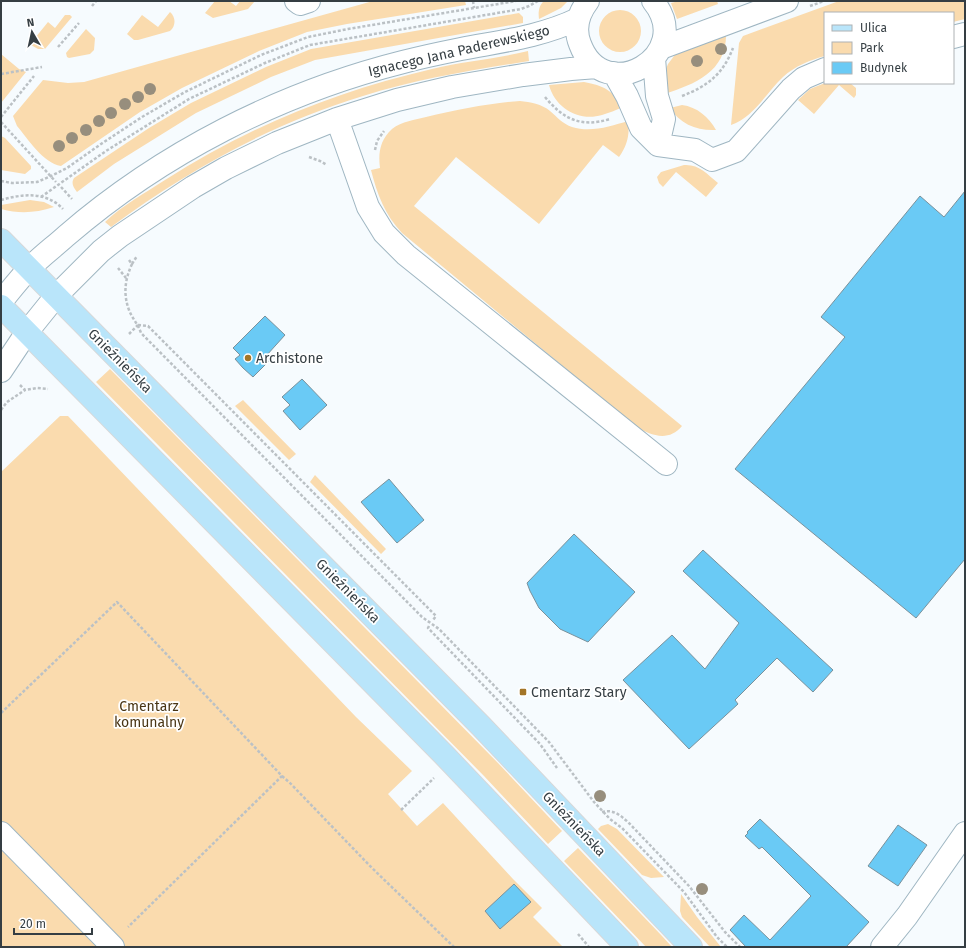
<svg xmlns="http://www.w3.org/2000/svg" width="966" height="948" font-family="'Fira Sans',sans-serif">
<rect width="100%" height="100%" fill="#f6fbfe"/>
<!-- green -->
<path fill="#fadbae" d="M215,1H229L236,6L240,1H255L248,9L213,18L205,13Z
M373,1H465L466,5L347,24L307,32L259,51L182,88L140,112L61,166C43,163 28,139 17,126L13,116L43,80L68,83L84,82Z
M544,1H568L561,8L539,19C538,12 539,5 544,1Z
M679,1H717L718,4L677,19L671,3Z
M839,1H965V19L953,22V13H825V56C810,60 795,66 783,77C766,93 754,117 731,125L739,43L743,36Z
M599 31a21 21 0 1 1 42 0a21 21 0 1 1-42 0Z
M170,12C176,17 176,26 170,31L138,40H134L127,34L142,15L158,27Z
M519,13L523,17V23L315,60L271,77L196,113L114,164L77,192C73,187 71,183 74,178L149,128L191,103L266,67L311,49Z
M65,15H70L72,17L45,49H38L31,45V43L48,22L55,28Z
M86,29L95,38L94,50L90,54L69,58L67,57L66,53Z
M726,31C728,71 696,84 664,94L665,71L668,64L677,52Z
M528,51L529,61C473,70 417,79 363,96C271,124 188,170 111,227L105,222C123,205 145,193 165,180C247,127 337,91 432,69C464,61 496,59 528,51Z
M1,54L19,69L26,72L1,103Z
M584,82C604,86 611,89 623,107C616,110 609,113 602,115C579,122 555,108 549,85Z
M825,83H850L856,88V95L854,98L839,85L814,114L798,100L810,89Z
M520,101C530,102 542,104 550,111C557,117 563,124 572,127C591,133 611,126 628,121C630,135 627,146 619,157L603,145L539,224L456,157L414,206L682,426C669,442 651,436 635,426L402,233C385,215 377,194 371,170L380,168C378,153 380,140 392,129C402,121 415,120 426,117C457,110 489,103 520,101Z
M682,105C697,107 709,117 716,130C697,131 680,124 670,108Z
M1,136L5,138L31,166V169L25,174L1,170Z
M684,165C699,164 707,174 718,183L706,197L676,172L663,187L659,183L657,177L661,172Z
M30,200L44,202L54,207C35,213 20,214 1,209V205Z
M110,369L498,763L562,831L548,844L484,776L96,382Z
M243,400L296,454L289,460L235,406Z
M60,416H68L356,717L412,771L388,794L417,826L443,803L513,879L542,908L533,917L563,947H1V472Z
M315,475L386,549L381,554L310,482Z
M608,824L617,829L664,877L651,878L642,875L598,829L601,826Z
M578,848L662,936L672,947H646L564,861Z
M681,894L697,917L721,947H710L682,917L680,911Z"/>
<!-- building -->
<path fill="#6acaf5" stroke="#7a919b" d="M965,191V559L916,618L735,469L845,337L821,317L920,196L944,217Z
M265,316L285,335L266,356L270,360L253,377L243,368L235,359L240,355L233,348Z
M302,379L327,405L300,430L283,411L290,405L282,397Z
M389,479L424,520L397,543L361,502Z
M574,534L635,592L588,642L560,629L539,608L530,591L527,583Z
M703,550L833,670L813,692L777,658L735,700L738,704L689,749L623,680L672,635L705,669L739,623L683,571Z
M760,819L869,922L846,947H746L730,930L744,915L770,940L811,896L762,847L759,849L745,836L748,833L747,832Z
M898,825L927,845L898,886L868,866Z
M514,884L531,902L500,929L485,911Z"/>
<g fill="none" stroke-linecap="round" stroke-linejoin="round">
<defs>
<path id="minor" d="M296,1L300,4L309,1
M588,1C578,14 574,29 580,44C604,109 697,55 653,1
M953,37L965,34
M661,48L787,1
M654,58L657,96L664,119L658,145
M614,73L627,96L641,128L658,145L695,150L712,160L736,151L791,89L804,78L825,69
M337,119L368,207L384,233L406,255L666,464
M1,302C10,291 19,279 29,269C40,257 54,247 66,236C162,153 280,93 403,62C422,57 441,53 461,49C502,41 540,37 578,19
M1,371L27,332L56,296L101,251L120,236L193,187L226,168L277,143L337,119L397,100L452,87L523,75L571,69L597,67
M1,833L113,947
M882,947L907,916L965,833"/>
<path id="major" d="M1,240L481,726L691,947
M1,306L446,757L627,947"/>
</defs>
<!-- minor casing -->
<use href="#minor" stroke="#9fb6c2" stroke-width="24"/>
<!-- major casing -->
<use href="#major" stroke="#d7d8d9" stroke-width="24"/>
<!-- path -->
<path stroke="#bbc1c5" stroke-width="2.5" stroke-dasharray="3 2" stroke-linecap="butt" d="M473,1L474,8
M528,1V2
M92,6L96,1
M810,6L824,1
M58,47L79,23
M1,74L42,67
M682,96C708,86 723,74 733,48
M545,97C563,119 581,128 610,119
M1,117L34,76
M1,122L56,182
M375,150L377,141L384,131
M309,157L320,161L327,165
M1,181L12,183L37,182L51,176L67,168L101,144L142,117L185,92L261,55L308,37L348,29L516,1
M61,187L72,199
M41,197L106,151L189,99L265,63L310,45L521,9L529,6L538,1
M1,200C22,194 46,191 63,209
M129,260L132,264C125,279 123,294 129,310C132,318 138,324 141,333L422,617L439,629L549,742L594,802L610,819L622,828L684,892L717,937L727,947
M132,264L137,256
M118,268L126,278
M138,325L148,326L436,616L433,620
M129,334L138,325
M20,385L25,390L37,388L48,389
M1,410L7,402L25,390
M429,626L428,628L540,744L557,768
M1,713L117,602L282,776L128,927
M282,776L290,783L372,868L454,947
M401,810L434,778
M602,812C613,809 620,815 628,822L689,886L725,932L740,947
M578,934L589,947"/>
<!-- minor -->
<use href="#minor" stroke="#fff" stroke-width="22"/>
<!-- major -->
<use href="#major" stroke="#b9e5fa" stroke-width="22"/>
</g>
<!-- trees -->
<g fill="#978e7d">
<circle cx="721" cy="49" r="6"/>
<circle cx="697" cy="61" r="6"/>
<circle cx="150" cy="89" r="6"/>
<circle cx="138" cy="97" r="6"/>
<circle cx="125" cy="104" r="6"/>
<circle cx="111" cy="113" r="6"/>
<circle cx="99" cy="121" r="6"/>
<circle cx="86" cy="130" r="6"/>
<circle cx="72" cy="138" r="6"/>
<circle cx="59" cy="146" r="6"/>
<circle cx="600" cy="796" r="6"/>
<circle cx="702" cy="889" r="6"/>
</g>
<!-- markers -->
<g fill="#a37527" stroke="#fff" stroke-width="1.5">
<circle cx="248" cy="358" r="4"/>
<rect x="519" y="688" width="8" height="8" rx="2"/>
</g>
<g text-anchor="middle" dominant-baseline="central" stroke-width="3.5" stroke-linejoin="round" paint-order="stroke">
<!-- street labels -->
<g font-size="14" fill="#353e43" stroke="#fff">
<text transform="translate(459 51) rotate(-13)">Ignacego Jana Paderewskiego</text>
<text transform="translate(120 361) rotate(45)">Gnieźnieńska</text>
<text transform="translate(348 591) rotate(45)">Gnieźnieńska</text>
<text transform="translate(574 824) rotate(46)">Gnieźnieńska</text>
</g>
<!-- poi labels -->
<g font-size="14" fill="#353e43" stroke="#fff" text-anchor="start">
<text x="256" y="358">Archistone</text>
<text x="531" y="692">Cmentarz Stary</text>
</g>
<!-- park labels -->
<g font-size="14" fill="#493514" stroke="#fff">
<text x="149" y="706">Cmentarz<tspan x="149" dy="16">komunalny</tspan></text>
</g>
</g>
<!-- border -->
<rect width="966" height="948" fill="none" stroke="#353e43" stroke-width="4"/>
<!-- legend -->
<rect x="824" y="12" width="130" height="72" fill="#ffffff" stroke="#aeb2b4"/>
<rect x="832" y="25" width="20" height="6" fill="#b9e5fa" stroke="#aeb2b4"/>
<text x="860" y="32" font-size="12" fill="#353e43">Ulica</text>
<rect x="832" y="42" width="20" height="12" fill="#fadbae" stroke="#aeb2b4"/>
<text x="860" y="52" font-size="12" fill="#353e43">Park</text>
<rect x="832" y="62" width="20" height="12" fill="#6acaf5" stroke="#aeb2b4"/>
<text x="860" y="72" font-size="12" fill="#353e43">Budynek</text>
<!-- north arrow -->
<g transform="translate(32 32) rotate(351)" stroke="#ffffff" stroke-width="3" paint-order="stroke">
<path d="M0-3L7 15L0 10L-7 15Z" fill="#353e43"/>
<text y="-6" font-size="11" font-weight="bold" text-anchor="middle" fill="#353e43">N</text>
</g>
<!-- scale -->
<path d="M14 928v6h78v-6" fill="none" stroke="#353e43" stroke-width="2"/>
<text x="20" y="928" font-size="12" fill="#353e43" stroke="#ffffff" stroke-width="3" paint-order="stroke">20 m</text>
</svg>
